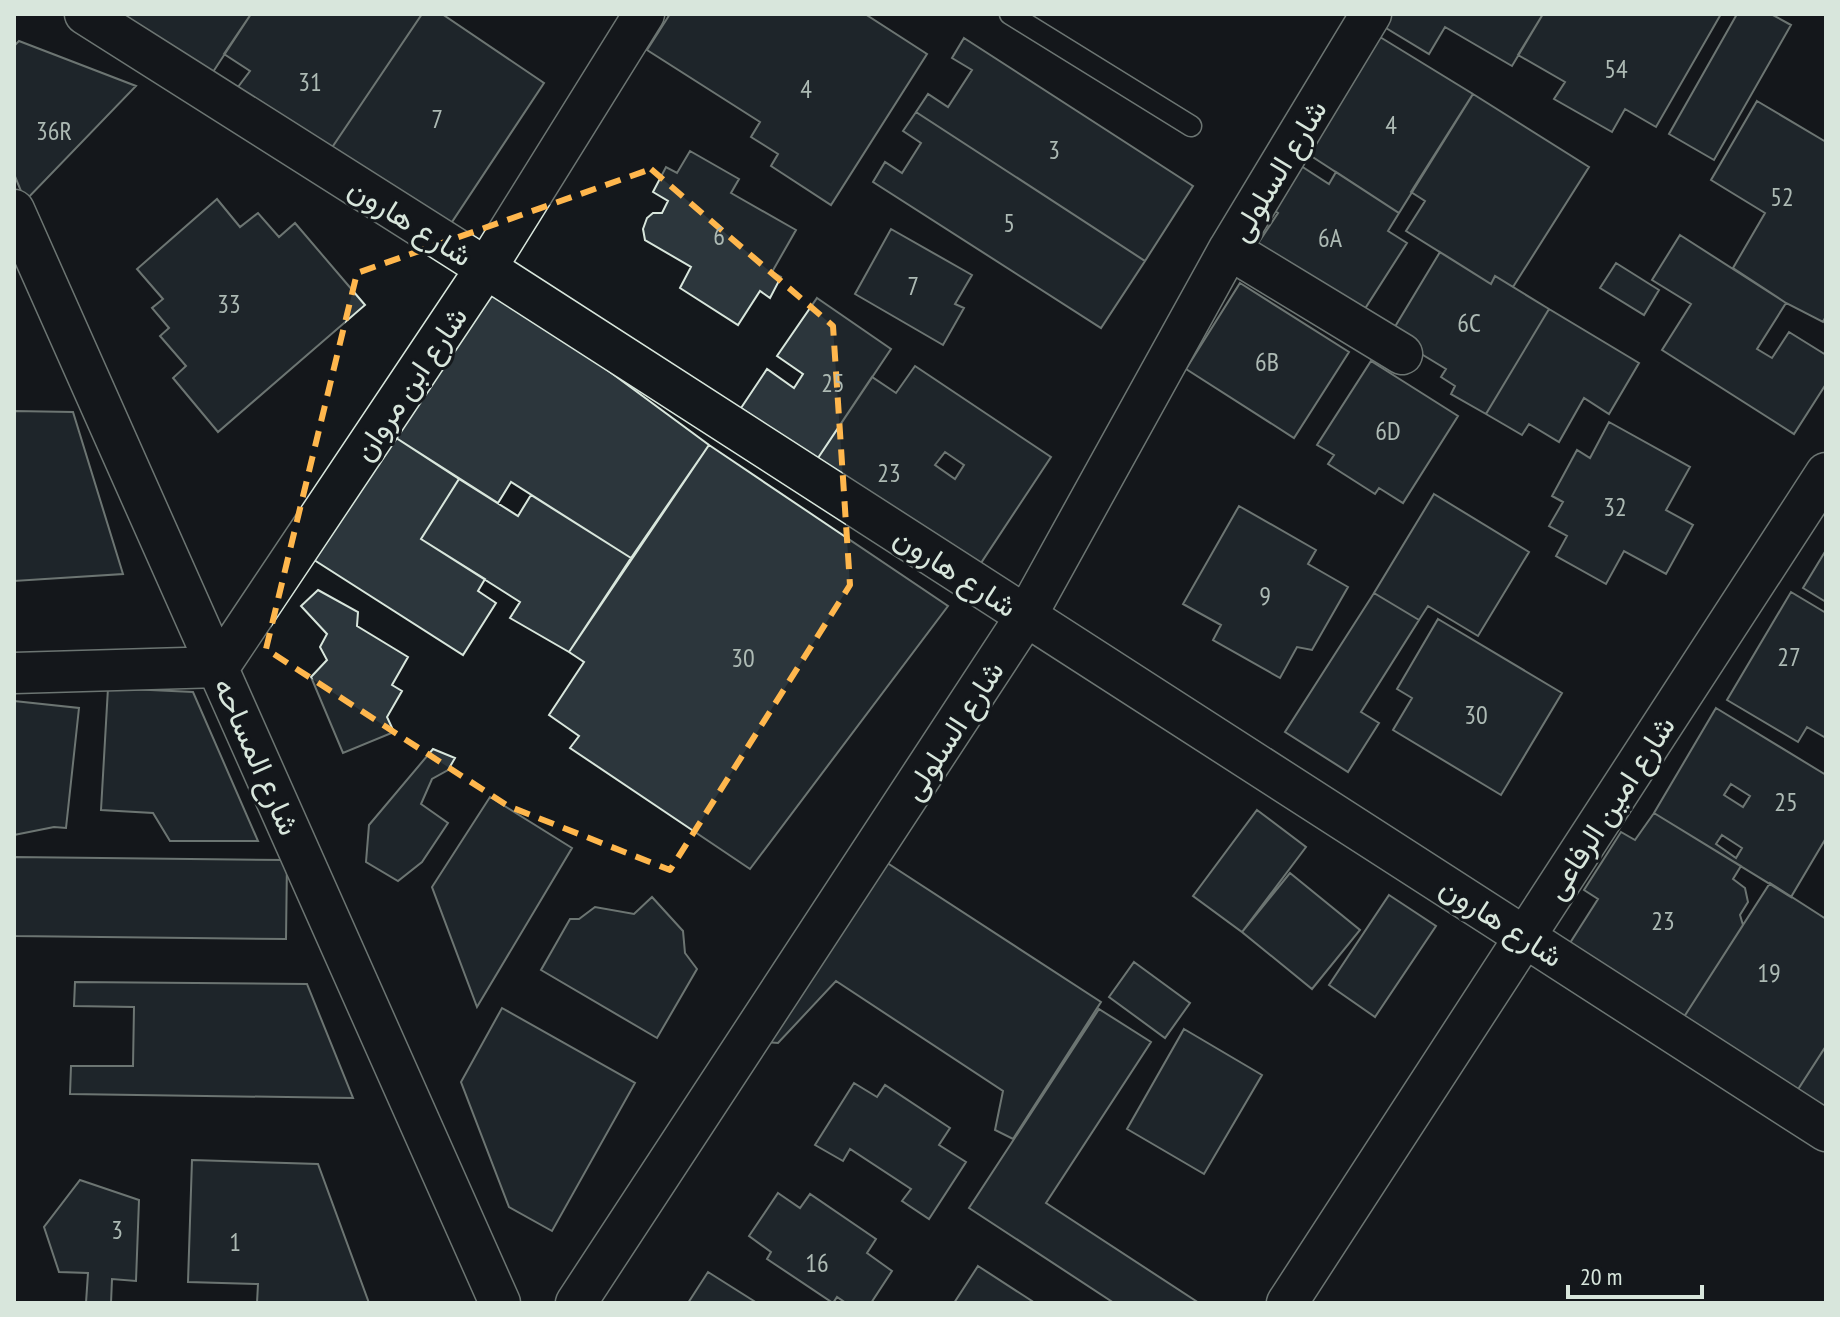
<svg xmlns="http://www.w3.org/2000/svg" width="1840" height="1317" font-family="'PT Sans Narrow',Vazirmatn,sans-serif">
<rect width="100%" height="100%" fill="#14181c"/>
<!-- building -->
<path fill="#2c363c" stroke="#d8e6dc" stroke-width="2" fill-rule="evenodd" d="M122,14H251L213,72Z
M251,14H422L329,152L235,91L250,71L224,54Z
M422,14H442L544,83L446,231L329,152Z
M670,14H865L927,54L831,205L771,166L778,154L751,137L760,122L647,50Z
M1388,14H1543L1512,66L1445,27L1429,54L1381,25Z
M1543,14H1721L1656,127L1625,109L1612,132L1554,99L1565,82L1518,55Z
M1737,14H1771L1791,25L1714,160L1669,134Z
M1380,37L1473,94L1399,213L1308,154Z
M964,38L1193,186L1145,261L916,112L928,94L948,107L972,70L952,58Z
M19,41L136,86L25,201L14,174V46Z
M1473,94L1589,167L1513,287L1495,276L1491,284L1406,231L1425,201L1411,192Z
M1757,101L1826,142V316L1823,322L1786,303L1733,268L1765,213L1711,180Z
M916,112L1145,261L1101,328L873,182L885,162L902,173L921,143L903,131Z
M690,151L739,179L731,193L796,230L772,272L781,277L770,298L760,291L738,325L680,288L691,267L645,240L643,229L647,218L653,213H662L668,201L653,192L666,167L677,173Z
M1298,164L1329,184L1336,172L1399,213L1388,231L1407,243L1359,318L1253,251L1278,213L1270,208Z
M217,199L240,227L258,213L279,237L295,223L365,305L218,432L173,378L186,366L160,336L169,328L152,308L163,299L137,269Z
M891,229L972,275L955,304L964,308L943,345L855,294Z
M1680,235L1786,303L1757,349L1772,358L1789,332L1826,355V384L1794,434L1662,350L1691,304L1652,280Z
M1440,252L1491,284L1495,276L1549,309L1486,414L1451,394L1455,386L1441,377L1446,369L1390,335Z
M1616,263L1659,290L1644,315L1600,288Z
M488,282L709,445L631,558L511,482L498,503L390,434Z
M1240,283L1349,352L1294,438L1186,369Z
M817,298L891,349L816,461L743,425L751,415L741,408L767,369L794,388L803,374L777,356Z
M1549,309L1639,363L1609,414L1584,398L1559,442L1529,424L1522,435L1486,414Z
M1371,361L1458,416L1403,503L1379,488L1375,494L1328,464L1334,455L1317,445Z
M915,366L1051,457L977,569L816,461L872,377L896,393ZM945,452L964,465L955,479L935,465Z
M14,411L73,412L123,574L14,581Z
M1609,422L1690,467L1666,510L1693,525L1666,574L1624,551L1606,584L1556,556L1567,536L1549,526L1563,502L1552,496L1577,450L1590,458Z
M390,434L459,479L421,539L485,579L478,591L496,603L463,655L311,558Z
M709,445L948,606L750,869L570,748L579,736L549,715L584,662L569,652Z
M459,479L518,516L531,495L631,558L569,652L510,618L520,602L421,539Z
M1434,494L1529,552L1478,636L1428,606L1419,620L1374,593Z
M1239,506L1316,550L1308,564L1348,587L1312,650L1297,647L1280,678L1213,640L1221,625L1183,604Z
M1826,550V602L1803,588Z
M318,590L358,612L357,626L408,657L392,685L402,691L387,717L394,732L343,753L311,677L327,660L320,647L327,634L301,606Z
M1791,592L1826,613V738L1807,727L1798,742L1727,700Z
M1374,593L1419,620L1361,712L1379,723L1348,772L1285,732Z
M1438,619L1562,693L1501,795L1393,730L1412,698L1397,689Z
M108,688L193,692L258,841H170L153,813L101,810Z
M14,701L79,708L66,828L54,827L14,835Z
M1716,708L1826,775V838L1791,897L1654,813ZM1731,784L1750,796L1743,807L1724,795ZM1722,835L1742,848L1736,858L1716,844Z
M433,749L455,758L448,770L432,779L421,804L448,823L422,862L398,881L366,862L369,825Z
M490,797L572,848L477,1007L432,887Z
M1257,810L1306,847L1242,932L1193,896Z
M1654,813L1741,866L1733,879L1745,888L1748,902L1740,915L1743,925L1682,1020L1570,943L1598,899L1584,890L1621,832L1635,840Z
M875,855L1101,1002L1013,1139L995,1130L1003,1091L836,981L778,1043L753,1041Z
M14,857L287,860L286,939L14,936Z
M1290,873L1360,930L1312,989L1242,932Z
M1770,883L1826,919V1046L1795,1094L1682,1020Z
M1389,895L1436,926L1375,1017L1329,985Z
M652,897L683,931L685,953L697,969L657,1038L541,970L570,919H579L595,907L634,914Z
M1134,962L1190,1003L1165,1038L1109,997Z
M75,982L307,984L353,1098L70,1094L71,1066H133L134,1007L74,1006Z
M502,1008L635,1083L552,1231L509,1207L461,1082Z
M1099,1009L1151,1042L1046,1203L1199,1303H1114L969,1208Z
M1184,1029L1262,1075L1204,1174L1127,1129Z
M1826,1046V1115L1795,1094Z
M854,1083L877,1097L885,1085L950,1128L939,1145L966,1162L929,1219L902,1201L911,1189L850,1149L843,1161L815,1145Z
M192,1160L318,1164L369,1303H257L258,1284L188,1282Z
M80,1180L139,1200L136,1281L112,1279L111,1303H86L88,1273L59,1272L44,1227Z
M778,1193L800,1208L810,1194L876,1239L867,1253L892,1271L871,1303H846L837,1297L833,1303L767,1259L771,1252L749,1236Z
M978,1266L1035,1303H954Z
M708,1272L757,1303H688Z"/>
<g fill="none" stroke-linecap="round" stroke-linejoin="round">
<defs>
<path id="service" d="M1010,14L1191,126"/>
<path id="minor" d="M85,14L486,268L1826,1131
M14,210L500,1303
M1229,249L1402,354
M14,673L219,667L486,268L644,14
M576,1303L1026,616L1229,249L1371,14
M1287,1303L1826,473"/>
</defs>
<!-- service casing -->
<use href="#service" stroke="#d8e6dc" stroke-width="23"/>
<!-- minor casing -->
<use href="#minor" stroke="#d8e6dc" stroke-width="43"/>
<!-- service -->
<use href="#service" stroke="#14181c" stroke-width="20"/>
<!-- minor -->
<use href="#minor" stroke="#14181c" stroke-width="40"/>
</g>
<!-- marked area -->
<path d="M0 0H1840V1317H0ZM651,169L833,326L850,585L670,870L508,806L266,649L357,273Z" fill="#14181c" fill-opacity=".55" fill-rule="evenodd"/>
<path fill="none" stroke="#ffb74d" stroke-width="6" stroke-dasharray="16 10" stroke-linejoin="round" d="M651,169L833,326L850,585L670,870L508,806L266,649L357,273Z"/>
<g text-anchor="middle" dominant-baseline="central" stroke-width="6" stroke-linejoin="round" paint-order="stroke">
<!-- number labels -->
<g font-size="26" fill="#adbab4">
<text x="1616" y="68">54</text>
<text x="310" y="81">31</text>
<text x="806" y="88">4</text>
<text x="437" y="118">7</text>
<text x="1391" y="124">4</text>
<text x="54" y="130">36R</text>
<text x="1054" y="149">3</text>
<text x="1782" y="196">52</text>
<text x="1009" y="222">5</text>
<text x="719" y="235">6</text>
<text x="1330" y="237">6A</text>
<text x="913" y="285">7</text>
<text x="229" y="303">33</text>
<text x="1469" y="322">6C</text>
<text x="1267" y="361">6B</text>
<text x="833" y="382">25</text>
<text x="1388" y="430">6D</text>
<text x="889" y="472">23</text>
<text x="1615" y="506">32</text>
<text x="1265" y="595">9</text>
<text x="1789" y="656">27</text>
<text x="743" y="657">30</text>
<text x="1476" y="714">30</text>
<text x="1786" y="801">25</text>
<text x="1663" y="920">23</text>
<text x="1769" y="972">19</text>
<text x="117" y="1229">3</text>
<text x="235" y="1241">1</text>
<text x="817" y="1262">16</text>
</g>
<!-- street labels -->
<g font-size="30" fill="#d8e6dc" stroke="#14181c">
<text transform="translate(1277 170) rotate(-59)">شارع السلولى</text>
<text transform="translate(411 221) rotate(32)">شارع هارون</text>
<text transform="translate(409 383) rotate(-56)">شارع ابن مروان</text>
<text transform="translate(956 571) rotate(33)">شارع هارون</text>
<text transform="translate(952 730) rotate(-57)">شارع السلولى</text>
<text transform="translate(258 756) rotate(66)">شارع المساحه</text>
<text transform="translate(1609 807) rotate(-57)">شارع امين الرفاعى</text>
<text transform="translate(1502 921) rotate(33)">شارع هارون</text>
</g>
</g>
<!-- border -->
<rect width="1840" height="1317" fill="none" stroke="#d8e6dc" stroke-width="32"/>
<!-- scale -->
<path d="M1568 1285v12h134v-12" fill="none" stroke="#d8e6dc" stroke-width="4"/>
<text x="1580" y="1285" font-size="24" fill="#d8e6dc" stroke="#14181c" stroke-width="6" paint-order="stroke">20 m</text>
</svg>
